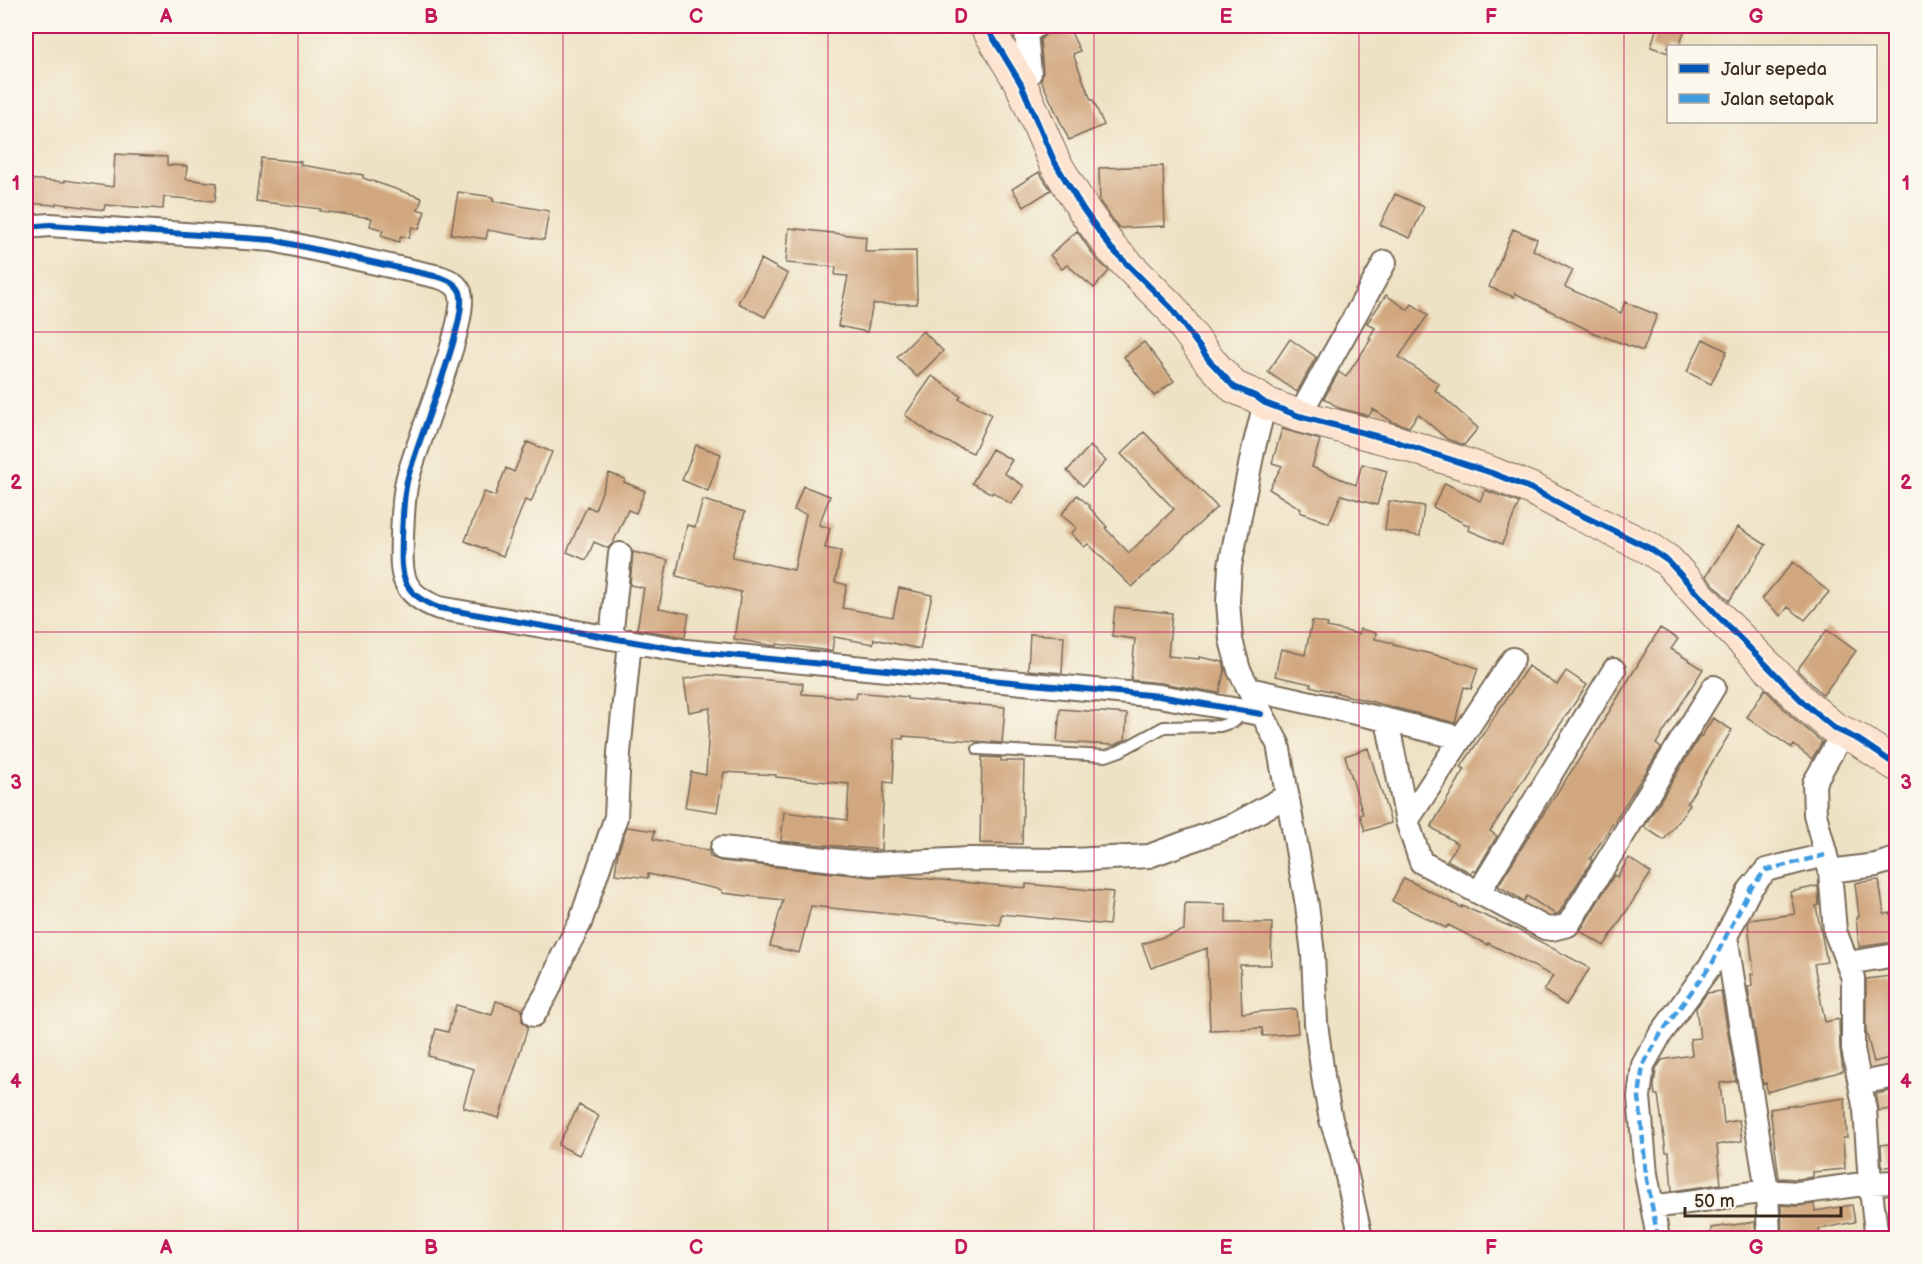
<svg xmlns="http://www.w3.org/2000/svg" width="1922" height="1264" font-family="'Balsamiq Sans',sans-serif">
<rect width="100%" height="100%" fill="#fbf7ec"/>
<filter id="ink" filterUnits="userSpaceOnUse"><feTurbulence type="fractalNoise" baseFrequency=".0167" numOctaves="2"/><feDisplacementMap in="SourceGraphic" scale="12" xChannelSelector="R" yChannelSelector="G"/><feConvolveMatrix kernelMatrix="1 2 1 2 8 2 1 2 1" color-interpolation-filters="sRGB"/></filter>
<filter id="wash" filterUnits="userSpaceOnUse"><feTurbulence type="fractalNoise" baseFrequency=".008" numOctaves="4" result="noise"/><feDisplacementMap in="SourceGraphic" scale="24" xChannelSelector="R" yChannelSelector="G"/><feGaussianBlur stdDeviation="1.35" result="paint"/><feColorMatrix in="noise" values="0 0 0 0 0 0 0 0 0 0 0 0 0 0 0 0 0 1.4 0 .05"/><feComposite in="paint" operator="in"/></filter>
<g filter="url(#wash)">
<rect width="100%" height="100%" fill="#eee2c4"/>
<g id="blocks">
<!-- building -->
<path fill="#d1a77f" d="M1049,26H1068L1080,51L1073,54L1091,100H1093L1104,125L1069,140L1041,80L1043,72L1040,40L1048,32Z
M1657,26H1686L1679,46H1668V53L1651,47Z
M115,154L167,157V165L187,166L186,179L217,183L215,201L164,197L163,209L105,205L104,210L56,203V205L26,203V179L65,182V180L113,187Z
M261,158L301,162L300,165L363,175V178L422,198L418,210L425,211L419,229L412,227L409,238L401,236L399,242L381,236L383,230L370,226L372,218L320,211L321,209L256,201Z
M1163,166L1165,226L1119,228L1100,202L1099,168Z
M1039,172L1051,190L1024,207L1012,189Z
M458,192L493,197V201L549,211L544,240L488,230L486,239L451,234Z
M1395,194L1424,207L1410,238L1380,225Z
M789,228L866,237L865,252L916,251L917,304H873L867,332L838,326L848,276L835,275L836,267L786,263Z
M1513,229L1537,239L1533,250L1573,270L1565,287L1621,313L1625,302L1657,315L1643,351L1594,333L1515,293L1514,297L1489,287Z
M1077,231L1096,259L1109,271L1094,288L1067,265L1062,269L1050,255Z
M761,259L788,274L765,317L738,303Z
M1386,295L1408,310L1412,304L1428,315L1399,357L1439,384L1435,390L1478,428L1464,445L1447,439L1418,414L1409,427L1393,422L1373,409L1369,416L1339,408L1324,398L1339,372L1346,377L1371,339L1369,338L1375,328L1367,323Z
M923,331L943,351L917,377L897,357Z
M1290,339L1316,357L1297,392L1268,372Z
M1703,339L1727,351L1711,384L1687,372Z
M1144,342L1174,381L1154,396L1124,357Z
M932,376L961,396L959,399L991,414L973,453L936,437L905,415Z
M1282,429L1320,440L1312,467L1356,485L1362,464L1387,471L1377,505L1341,495L1329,523L1300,512L1301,509L1269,489L1282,466L1272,463Z
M1144,432L1217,507L1132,587L1088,544L1084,547L1071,533L1077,528L1061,515L1077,495L1090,506L1089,507L1107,527L1105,528L1129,553L1174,509L1121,454Z
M527,442L552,452L531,502L525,500L503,556L465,541L484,492L495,496L506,468L514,472Z
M696,445L721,454L708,491L682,480Z
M1090,446L1106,461L1083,486L1067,471Z
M992,449L1012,460L1004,473L1024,486L1011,504L993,492L992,494L972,483Z
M609,473L625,479L624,482L645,491L636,513L628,510L613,543L608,548L594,542L586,560L567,552L587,506L595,510Z
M1445,483L1480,501L1485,490L1519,503L1502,544L1468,530L1469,526L1433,507Z
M803,486L830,496L819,525L830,528L825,548L841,551L835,582L847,585L842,608L893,617L899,588L932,595L920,649L874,639L873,644L834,637L832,651L777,644V646L769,645L734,639L741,592L676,576L687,525L695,527L703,500L745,512L732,557L794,570L806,514L794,510Z
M1389,501L1424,506L1420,536L1385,530Z
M1738,527L1766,545L1729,601L1706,576Z
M633,552L668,560L659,608L689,614L685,637L637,629L644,588L630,585Z
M1793,562L1829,592L1805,620L1788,607L1781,616L1762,599Z
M1115,607L1172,613L1168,656L1199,659V657L1223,662L1225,669L1219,693L1161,683L1131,680L1135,639L1112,636Z
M1312,621L1328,624L1327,627L1359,634L1360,629L1376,633L1375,639L1394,643L1393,645L1448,658L1478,668L1471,689L1464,687L1455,723L1310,686L1311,684L1275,676L1281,649L1305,655Z
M1660,628L1678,639L1671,649L1703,669L1656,744L1661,748L1590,859L1592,860L1559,913L1555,914L1527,896L1524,901L1498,886L1532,831L1595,735Z
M1827,630L1856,651L1823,695L1797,670Z
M1030,634L1064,636L1062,673L1028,670Z
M1528,666L1557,685L1566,671L1587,685L1534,763L1490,831L1497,836L1476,872L1473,870L1471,873L1447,860L1458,844L1431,827L1465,769L1461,767Z
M709,675L803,683L802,694L856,698L857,692L907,697V699L1005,707L1002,743L903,736V739L895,738L893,783L884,782L881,850L781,841L784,812L847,820L849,784L776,777V775L724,772L717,812L685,807L691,772L706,775L710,708L689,712L684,679Z
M1765,689L1792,717L1822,742L1812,759L1794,745L1792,748L1747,717Z
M1060,709L1127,714L1125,740L1114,745L1057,742Z
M1713,718L1732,730L1687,803L1690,805L1664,840L1644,827L1700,736L1701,737Z
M1368,748L1391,823L1365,831L1360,815L1363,814L1345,756Z
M982,757L1001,758V761H1024L1022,844L980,843Z
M627,827L655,831L653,839L709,851L710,857L721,861L871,877L899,876L1026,888V884L1113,892L1109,925L1001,914L1000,925L811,906L799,953L770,946L783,900L722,893V890L648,874V878L615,874L618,852Z
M1629,858L1651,873L1604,946L1580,931L1614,875L1617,877Z
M1404,878L1462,908V906L1516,929L1590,968L1566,1005L1544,991L1553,976L1488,943V945L1448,925L1446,928L1392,901Z
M1879,880L1884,914L1891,913L1893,942L1859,947L1856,917L1859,916L1855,883Z
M1818,886L1819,905L1816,906L1827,962L1814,964L1825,1022L1839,1019L1840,1049L1843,1071L1767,1092L1766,1083L1763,1084L1748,987L1752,986L1751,974H1754L1748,924L1749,920L1795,914L1790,892Z
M1185,903L1226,904V923H1272L1271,965H1240L1242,1013L1296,1009L1298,1033L1263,1036L1262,1028L1210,1030L1207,948L1151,968L1142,944L1184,930Z
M1891,976L1896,1016L1889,1017L1896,1045V1056L1874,1062L1866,1032V979Z
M1721,991L1736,1081L1720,1083L1724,1123L1739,1120L1742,1141L1717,1145L1721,1184L1672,1191L1669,1152H1666L1658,1095H1655L1654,1086L1656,1069L1662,1060L1692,1055L1690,1039L1700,1038L1696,1008L1707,993Z
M496,1001L522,1009V1021L528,1027L499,1118L463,1107L474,1069L428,1056L436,1029L448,1032L456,1005L492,1015Z
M1896,1090V1108L1879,1111L1876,1094Z
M1845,1098L1847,1138H1843L1845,1169L1813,1172V1177L1797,1179L1779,1178L1770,1109Z
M579,1105L599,1116L579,1155L558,1145Z
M1896,1143V1166L1882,1167L1881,1145Z
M1814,1204L1815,1211L1852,1205L1855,1222L1819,1229L1820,1236L1782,1239L1781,1205L1797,1206Z
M1755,1222L1756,1239H1712L1711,1228Z"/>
</g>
</g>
<g filter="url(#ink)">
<use href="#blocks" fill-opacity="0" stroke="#7a6a58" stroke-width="1.5"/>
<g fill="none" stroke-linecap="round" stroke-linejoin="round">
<defs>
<path id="lane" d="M978,749L1106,756L1120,751L1164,727L1220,726L1235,721L1244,711"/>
<path id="street" d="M1021,84L1030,73L1026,33L1036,26
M26,227L50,225L273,240L439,277C448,280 456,283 460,292C470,318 415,446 407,481C403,499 403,517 402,536C401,574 399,593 439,608L686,651L1159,696L1261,714
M1265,403L1253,451L1230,566L1228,602L1231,640L1239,670L1278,744L1307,905L1313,954L1316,1023L1324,1083L1331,1120L1341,1150L1361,1238
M1299,416L1385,262
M611,638L620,554
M1249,689L1387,720L1407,821L1421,862L1545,928L1552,929L1568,925L1714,687
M1387,720L1461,738
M1834,728L1837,743L1814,783L1815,814L1830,871L1835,931L1853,978V1049L1865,1110L1870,1183L1877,1238
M1407,821L1513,659
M722,848L872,864L969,859L1072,860L1149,856L1236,824L1287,796
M1830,871L1876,865L1896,859
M1479,892L1614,670
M1726,936L1767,1191L1769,1238
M1848,963L1896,955
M534,1015L548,991L563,955L580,923L616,817L619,753L630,641
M1860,1083L1896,1076
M1652,1207L1767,1191L1798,1193L1870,1183L1896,1182
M1658,1238L1646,1174L1639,1097L1643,1065L1660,1035L1713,962L1750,889L1766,870L1825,855"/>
<path id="secondary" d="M986,26L1021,84L1054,161L1083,209L1111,248L1171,308L1209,360L1234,387L1255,396L1265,403L1299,416L1391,440L1492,473L1532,489L1573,511L1649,548L1668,561L1717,615L1804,703L1834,728L1859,740L1896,765"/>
</defs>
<!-- lane casing -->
<use href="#lane" stroke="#7a6a58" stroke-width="14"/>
<!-- street casing -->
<use href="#street" stroke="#7a6a58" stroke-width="26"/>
<!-- secondary casing -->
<use href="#secondary" stroke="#7a6a58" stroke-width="34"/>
<!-- lane -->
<use href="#lane" stroke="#fff" stroke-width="10"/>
<!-- street -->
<use href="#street" stroke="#fff" stroke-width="22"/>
<!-- secondary -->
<use href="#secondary" stroke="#fde4d1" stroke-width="32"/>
<!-- quiet -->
<path stroke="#3f9ce0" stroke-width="4.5" stroke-dasharray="9 4.5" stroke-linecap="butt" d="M1658,1238L1646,1174L1639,1097L1643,1065L1660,1035L1713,962L1750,889L1766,870L1825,855"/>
<defs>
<path id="cycleway" d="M986,26L1021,84L1054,161L1083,209L1111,248L1171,308L1209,360L1234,387L1255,396L1265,403L1299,416L1391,440L1492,473L1532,489L1573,511L1649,548L1668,561L1717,615L1804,703L1834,728L1859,740L1896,765
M26,227L50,225L273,240L439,277C448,280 456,283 460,292C470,318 415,446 407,481C403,499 403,517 402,536C401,574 399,593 439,608L686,651L1159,696L1261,714"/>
</defs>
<!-- cycleway casing -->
<use href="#cycleway" stroke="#fbf7ec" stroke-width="10"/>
<!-- cycleway -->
<use href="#cycleway" stroke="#0057b8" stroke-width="6"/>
</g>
</g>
<!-- grid -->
<path fill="none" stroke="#c2185b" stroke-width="1.5" stroke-opacity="0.55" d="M298,26V1238M563,26V1238M828,26V1238M1094,26V1238M1359,26V1238M1624,26V1238M26,332H1896M26,632H1896M26,932H1896"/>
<!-- margin -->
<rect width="1922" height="1264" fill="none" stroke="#fbf7ec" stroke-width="66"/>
<!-- legend -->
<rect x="1667" y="45" width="210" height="78" fill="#fbf7ec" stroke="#aea59a" stroke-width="1.5"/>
<rect x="1679" y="64" width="30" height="9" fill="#0057b8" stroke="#aea59a" stroke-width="1.5"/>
<text x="1721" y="75" font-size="18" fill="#3b2a1e">Jalur sepeda</text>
<rect x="1679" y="94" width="30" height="9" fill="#3f9ce0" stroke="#aea59a" stroke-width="1.5"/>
<text x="1721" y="105" font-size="18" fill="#3b2a1e">Jalan setapak</text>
<!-- scale -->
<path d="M1685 1207v9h156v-9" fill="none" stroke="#3b2a1e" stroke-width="3"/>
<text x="1694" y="1207" font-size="18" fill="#3b2a1e" stroke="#fbf7ec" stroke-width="4.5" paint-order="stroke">50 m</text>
<rect x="33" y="33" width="1856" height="1198" fill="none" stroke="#c2185b" stroke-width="2"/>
<g font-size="20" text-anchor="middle" font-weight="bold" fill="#c2185b">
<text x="166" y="23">A</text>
<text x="431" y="23">B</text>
<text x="696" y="23">C</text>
<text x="961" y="23">D</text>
<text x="1226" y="23">E</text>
<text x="1491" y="23">F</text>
<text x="1756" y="23">G</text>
<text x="16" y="190">1</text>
<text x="1906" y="190">1</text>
<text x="16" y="489">2</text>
<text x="1906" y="489">2</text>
<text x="16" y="789">3</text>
<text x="1906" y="789">3</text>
<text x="16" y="1088">4</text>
<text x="1906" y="1088">4</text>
<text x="166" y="1254">A</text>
<text x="431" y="1254">B</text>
<text x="696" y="1254">C</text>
<text x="961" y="1254">D</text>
<text x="1226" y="1254">E</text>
<text x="1491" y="1254">F</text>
<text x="1756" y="1254">G</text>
</g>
</svg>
